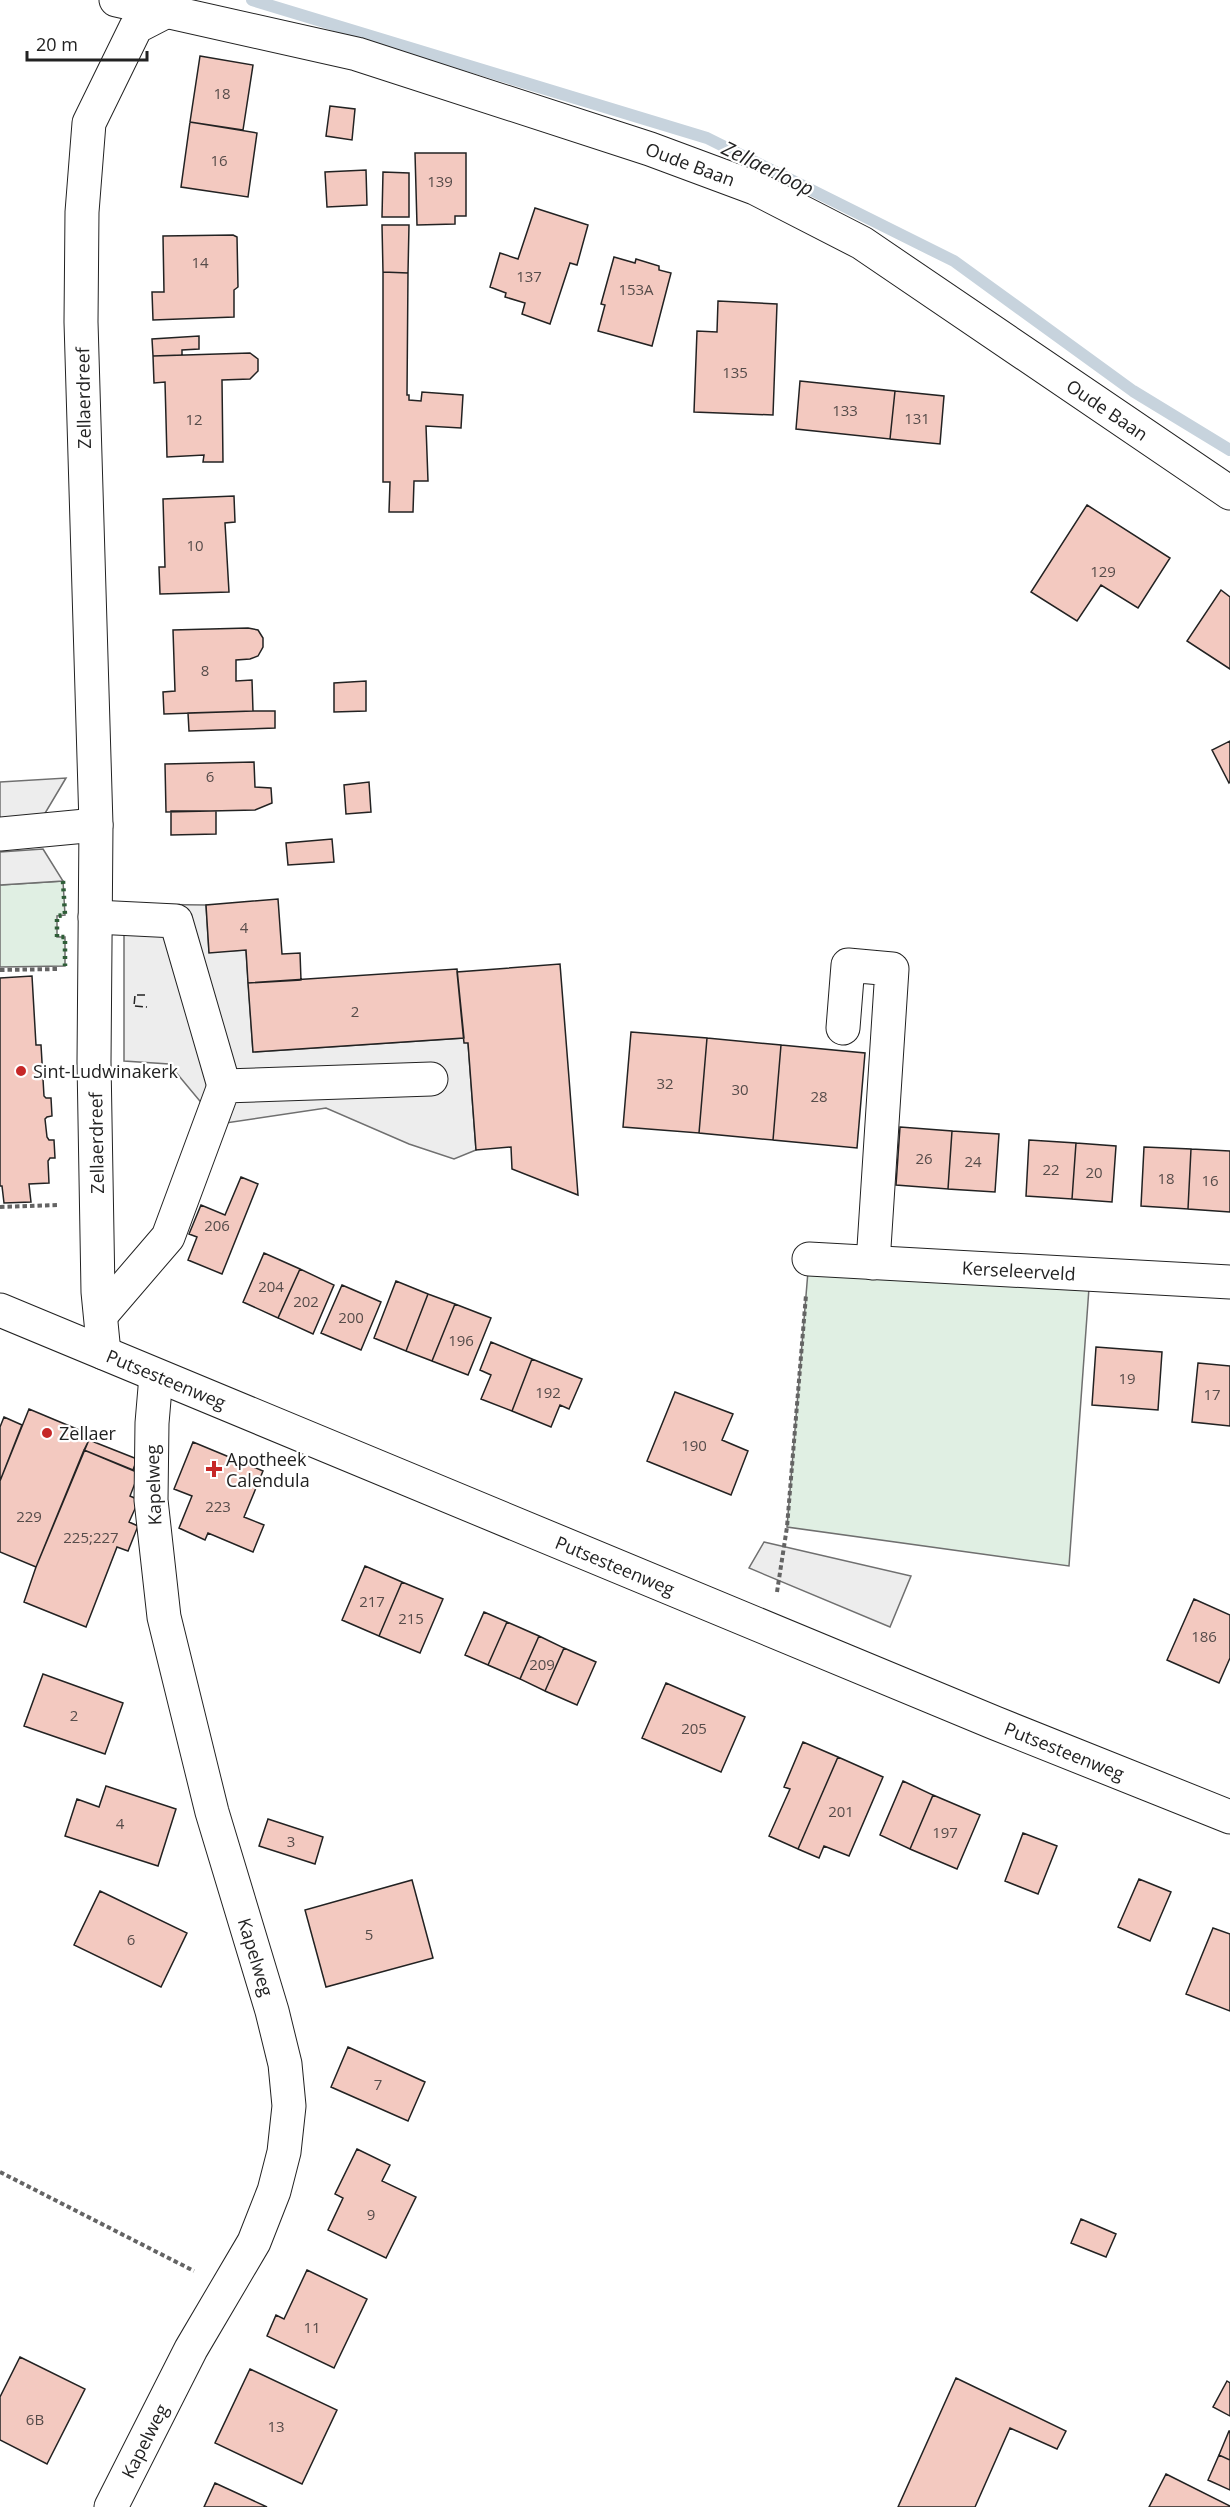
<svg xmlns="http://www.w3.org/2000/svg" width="1230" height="2507" font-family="'Open Sans',sans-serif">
<rect width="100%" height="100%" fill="#fff"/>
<!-- green -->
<path fill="#e0efe3" stroke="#6f6f6f" stroke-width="1.5" d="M63,881L65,915L57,916V937H65V966L0,967V885Z
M809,1259L1090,1274L1069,1566L787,1527Z"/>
<!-- parking -->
<path fill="#ededed" stroke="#6f6f6f" stroke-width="1.5" d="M66,778L44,815L0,818V782Z
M43,849L63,881L0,885V852Z
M124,904L206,905L209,952L246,950L253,1052L464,1038L468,1043L476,1150L454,1159L409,1144L326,1108L219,1124L169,1064L124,1061Z
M764,1542L911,1576L890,1627L749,1568Z"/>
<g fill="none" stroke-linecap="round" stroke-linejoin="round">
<!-- stream -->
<path stroke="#c7d3dd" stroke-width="12" d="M252,0L707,138L954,261L1133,391L1230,450"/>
</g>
<!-- building -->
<path fill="#f3c9c0" stroke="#222" stroke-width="1.5" d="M200,56L253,65L243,130L190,122Z
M330,106L355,109L352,140L326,136Z
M190,122L257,133L248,197L181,187Z
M415,153H466V216H455V224L417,225Z
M366,170L367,205L327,207L325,172Z
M383,172L409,173V217H382Z
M535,208L588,225L577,265L570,263L550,324L522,314L525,303L505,297L506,293L490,287L500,253L518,259Z
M382,225H409L408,273L383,272Z
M233,235L237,237L238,287L234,290V317L153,320L152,292H164L163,236Z
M614,257L635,263L636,259L659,266V270L671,273L652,346L598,331L605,305L601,304Z
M383,272L408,273L407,395H409V400L421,401L422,392L463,395L461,428L426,426L428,481H414L413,512H389L390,482H383Z
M718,301L777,304L773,415L694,412L697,331L717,332Z
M199,336V349L182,350V355L153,356L152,339Z
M250,353L258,359V371L250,379L222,380L223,462H203L204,455L167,457L165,382L154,383L153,356Z
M800,381L895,391L890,439L796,429Z
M895,391L944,396L940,444L890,439Z
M234,496L235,522L225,523L229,592L160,594L159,567H165L163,499Z
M1087,505L1170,558L1138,608L1101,585L1077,621L1031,592Z
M1221,590L1230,597V669L1187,641Z
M248,628L258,630L263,638V647L258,656L250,659L236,660V681L252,680L253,711L164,714L163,692L175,691L173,630Z
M366,681V711L334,712V683Z
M253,711H275V728L189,731L188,713Z
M1230,741V782L1229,783L1212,750Z
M254,762L255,787L271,788L272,803L255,810L166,812L165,764Z
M369,782L371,812L346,814L344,785Z
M171,811H216V834L171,835Z
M332,839L334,862L288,865L286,843Z
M278,899L282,954L300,953L301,980L248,983L246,950L209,953L206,905Z
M560,964L569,1078L578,1195L512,1169L511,1147L476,1150L468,1043H464L457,972Z
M457,969L464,1038L253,1052L248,983Z
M32,976L36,1045H41L44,1096L46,1098H51L52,1116L47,1117L45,1119L47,1137L49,1140H54L55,1158H50L48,1161L49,1183L29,1184L31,1202L4,1203L2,1186H0V978Z
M631,1032L707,1038L699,1133L623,1127Z
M707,1038L781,1045L773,1140L699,1133Z
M781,1045L865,1053L857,1148L773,1140Z
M900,1127L952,1131L948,1189L896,1185Z
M952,1131L999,1134L995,1192L948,1189Z
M1029,1140L1076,1143L1072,1199L1026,1196Z
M1076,1143L1116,1146L1112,1202L1072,1199Z
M1144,1147L1191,1149L1188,1209L1141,1206Z
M1191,1149L1230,1151V1212L1188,1209Z
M241,1177L258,1184L222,1274L188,1260L197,1237L189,1234L201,1205L225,1215Z
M264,1253L300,1269L278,1318L243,1302Z
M300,1269L334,1285L313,1334L278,1318Z
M396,1281L428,1294L406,1351L374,1338Z
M342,1285L381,1302L361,1350L321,1333Z
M428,1294L455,1304L432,1361L406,1351Z
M455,1304L491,1318L468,1375L432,1361Z
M491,1342L532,1359L512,1411L481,1399L491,1375L480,1370Z
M1096,1347L1162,1352L1158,1410L1092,1405Z
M532,1359L582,1379L569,1409L560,1405L551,1427L512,1411Z
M1198,1363L1230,1366V1426L1192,1422Z
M675,1392L733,1414L722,1440L748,1451L731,1495L647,1461Z
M29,1409L91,1435L36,1567L0,1552V1481Z
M4,1417L22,1425L0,1481V1427Z
M89,1440L137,1459L133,1470L84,1450Z
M193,1442L263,1471L244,1517L264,1525L253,1552L208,1533L205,1540L179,1528L192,1496L174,1489Z
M84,1450L139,1473L130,1496L139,1500L129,1522L138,1526L128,1551L117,1547L86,1627L24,1602L36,1567Z
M365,1566L402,1582L379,1636L342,1620Z
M402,1582L443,1599L420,1653L379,1636Z
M1194,1599L1230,1615V1658L1219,1683L1167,1660Z
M484,1612L507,1622L488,1665L465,1655Z
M507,1622L539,1636L520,1679L488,1665Z
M539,1636L564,1648L545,1691L520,1679Z
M564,1648L596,1662L577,1705L545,1691Z
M43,1674L123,1703L105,1754L24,1726Z
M666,1683L745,1717L721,1772L642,1738Z
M803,1742L838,1757L798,1849L769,1836L790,1789L784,1787Z
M838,1757L883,1777L849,1856L824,1846L819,1858L798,1849Z
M903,1781L933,1795L910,1849L880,1835Z
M106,1786L176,1809L158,1866L65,1836L77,1799L99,1807Z
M933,1795L980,1815L957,1869L910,1849Z
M268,1819L323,1837L315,1864L259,1846Z
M1023,1833L1057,1846L1038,1894L1005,1881Z
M1139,1879L1171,1892L1150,1941L1118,1927Z
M412,1880L433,1958L326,1987L305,1910Z
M100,1891L187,1933L161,1987L74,1945Z
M1213,1928L1230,1934V2011L1186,1994Z
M348,2047L425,2082L408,2121L331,2087Z
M357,2149L390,2165L382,2181L416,2197L386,2258L328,2230L343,2198L335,2194Z
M1081,2219L1116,2234L1106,2257L1071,2243Z
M307,2270L367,2299L334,2368L267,2336L276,2315L284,2319Z
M20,2357L85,2389L47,2464L0,2440V2397Z
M250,2369L337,2410L302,2484L215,2443Z
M956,2378L1066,2431L1057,2449L1010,2428L975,2507H898Z
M1227,2381L1230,2383V2416L1213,2407Z
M1229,2431H1230V2460L1219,2455Z
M1219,2455L1230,2460V2490L1208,2480Z
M1166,2474L1230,2506V2507H1149Z
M215,2483L267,2507H204Z"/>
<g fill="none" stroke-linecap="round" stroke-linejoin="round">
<defs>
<g id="minor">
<path id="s1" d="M116,0L357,54L650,149L755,188L862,243L1230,493"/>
<path d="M0,834L96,825"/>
<path d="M95,917L176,921L224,1086"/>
<path d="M843,1028L848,965L892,969L873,1263"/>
<path id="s2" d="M809,1259L1230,1282"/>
<path d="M101,1315L168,1237L224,1086L431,1079"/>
<path d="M104,1353L98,1292L94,1062L96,825L81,322L82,212L89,123L136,27L165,12"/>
<path id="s3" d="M111,2507L191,2349L254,2242L274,2191L284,2152L289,2106L285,2064L272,2011L212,1812L164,1617L151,1500L152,1423L156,1376"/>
</g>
<g id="major">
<path id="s4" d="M0,1310L995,1723L1230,1817"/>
</g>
</defs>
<!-- minor casing -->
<use href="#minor" stroke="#222" stroke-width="35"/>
<!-- major casing -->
<use href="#major" stroke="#222" stroke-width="35"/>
<!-- path -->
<path stroke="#646464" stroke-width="4" stroke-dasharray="4.5 3" stroke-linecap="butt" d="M0,970L59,969
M0,1207L59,1205
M777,1592L787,1527L806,1295
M0,2172L194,2271"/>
<!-- minor -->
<use href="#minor" stroke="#fff" stroke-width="33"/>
<!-- major -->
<use href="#major" stroke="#fff" stroke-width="33"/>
<!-- hedge -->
<path stroke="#2f5e38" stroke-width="4.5" stroke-dasharray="3 4.5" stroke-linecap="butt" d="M63,881L65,915L57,916V937H65V966"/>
<!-- fence -->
<path stroke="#222" stroke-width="1.5" stroke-dasharray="8 3" stroke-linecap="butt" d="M145,995H135L134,1006L147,1007"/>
</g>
<!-- markers -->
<g fill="#c62828" stroke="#fff" stroke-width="2">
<circle cx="21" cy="1071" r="6"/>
<circle cx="47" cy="1433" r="6"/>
<path d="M211 1460h6v6h6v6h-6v6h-6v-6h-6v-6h6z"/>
</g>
<g text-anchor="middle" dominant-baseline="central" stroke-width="4.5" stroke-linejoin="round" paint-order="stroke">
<!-- number labels -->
<g font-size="15" fill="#564c4a">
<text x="222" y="93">18</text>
<text x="219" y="160">16</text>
<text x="440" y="181">139</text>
<text x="200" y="262">14</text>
<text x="529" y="276">137</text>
<text x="636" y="289">153A</text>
<text x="735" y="372">135</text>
<text x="845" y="410">133</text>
<text x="917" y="418">131</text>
<text x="194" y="419">12</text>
<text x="195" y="545">10</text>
<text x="1103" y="571">129</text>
<text x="205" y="670">8</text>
<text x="210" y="776">6</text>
<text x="244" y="927">4</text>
<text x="355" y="1011">2</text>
<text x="665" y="1083">32</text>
<text x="740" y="1089">30</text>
<text x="819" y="1096">28</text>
<text x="924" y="1158">26</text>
<text x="973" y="1161">24</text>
<text x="1051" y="1169">22</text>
<text x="1094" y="1172">20</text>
<text x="1166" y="1178">18</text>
<text x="1210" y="1180">16</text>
<text x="217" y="1225">206</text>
<text x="271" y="1286">204</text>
<text x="306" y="1301">202</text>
<text x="351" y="1317">200</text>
<text x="461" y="1340">196</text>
<text x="1127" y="1378">19</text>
<text x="548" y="1392">192</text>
<text x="1212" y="1394">17</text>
<text x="694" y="1445">190</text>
<text x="218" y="1506">223</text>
<text x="29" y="1516">229</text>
<text x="91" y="1537">225;227</text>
<text x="372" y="1601">217</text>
<text x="411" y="1618">215</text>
<text x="1204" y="1636">186</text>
<text x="542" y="1664">209</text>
<text x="74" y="1715">2</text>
<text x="694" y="1728">205</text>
<text x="841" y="1811">201</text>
<text x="120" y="1823">4</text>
<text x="945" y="1832">197</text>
<text x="291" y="1841">3</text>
<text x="369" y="1934">5</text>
<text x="131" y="1939">6</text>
<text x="378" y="2084">7</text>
<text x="371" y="2214">9</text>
<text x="312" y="2327">11</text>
<text x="35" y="2419">6B</text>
<text x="276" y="2426">13</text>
</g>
<!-- street labels -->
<g font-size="18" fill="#222" stroke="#fff">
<text stroke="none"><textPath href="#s1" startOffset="598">Oude Baan</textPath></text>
<text transform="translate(83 398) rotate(-91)">Zellaerdreef</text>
<text stroke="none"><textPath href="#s1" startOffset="1084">Oude Baan</textPath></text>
<text transform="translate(96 1143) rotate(-91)">Zellaerdreef</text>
<text stroke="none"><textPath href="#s2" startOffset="210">Kerseleerveld</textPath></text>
<text stroke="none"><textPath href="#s4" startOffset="180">Putsesteenweg</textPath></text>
<text transform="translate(153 1485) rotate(-92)">Kapelweg</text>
<text stroke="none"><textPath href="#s4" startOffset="666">Putsesteenweg</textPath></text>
<text stroke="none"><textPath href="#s4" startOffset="1152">Putsesteenweg</textPath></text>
<text transform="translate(256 1957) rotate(73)">Kapelweg</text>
<text stroke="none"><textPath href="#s3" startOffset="74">Kapelweg</textPath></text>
</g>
<!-- poi labels -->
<g font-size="18" fill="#222" stroke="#fff" text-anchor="start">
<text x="33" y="1071">Sint-Ludwinakerk</text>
<text x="59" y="1433">Zellaer</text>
<text x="226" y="1459">Apotheek<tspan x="226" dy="21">Calendula</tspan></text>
</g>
<!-- water labels -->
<g font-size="20" font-style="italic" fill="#222" stroke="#fff">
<text transform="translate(768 168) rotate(26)">Zellaerloop</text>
</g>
</g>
<!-- scale -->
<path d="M27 51v9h120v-9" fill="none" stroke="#222222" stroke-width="3"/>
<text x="36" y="51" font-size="18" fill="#222222" stroke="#ffffff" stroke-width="4.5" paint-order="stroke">20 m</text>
</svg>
